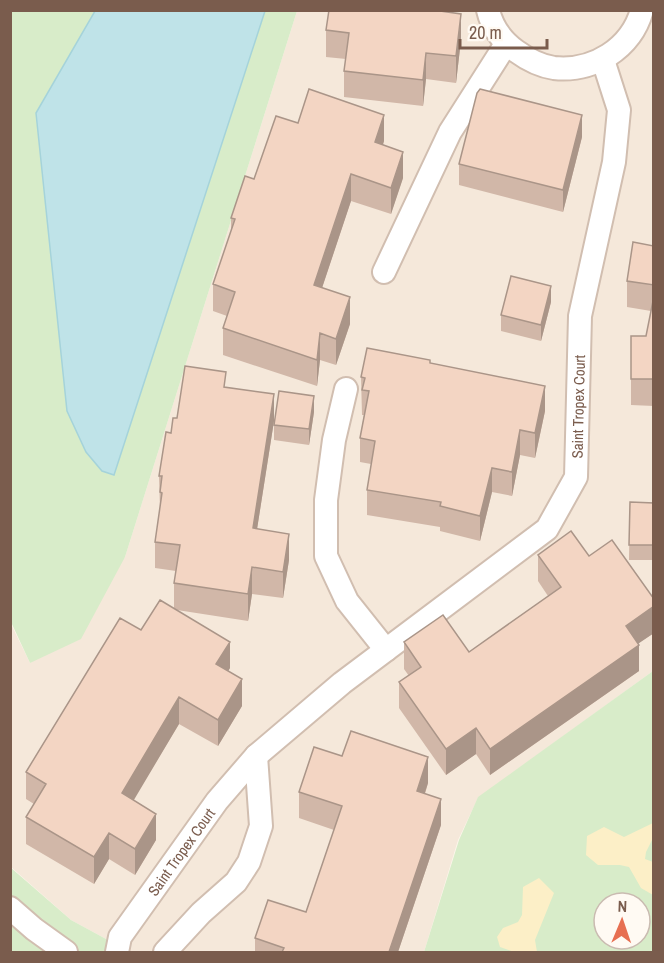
<svg xmlns="http://www.w3.org/2000/svg" width="664" height="963" font-family="'Archivo Narrow',sans-serif">
<rect width="100%" height="100%" fill="#fdf6ec"/>
<!-- residential -->
<path fill="#f5e8da" d="M297,11H653V671L478,798L458,840L424,952H130L71,920L11,867L10,622L30,663L125,557Z"/>
<!-- green -->
<path fill="#d8ecc9" fill-rule="evenodd" d="M11,11H297L125,557L81,639L30,663L11,622Z
M653,671V952H424L459,840L478,797ZM604,903H640V939H604Z
M10,867L71,920L130,952H11Z"/>
<!-- sand -->
<path fill="#fcefc7" d="M653,823V838L646,852L645,859L653,862V895L641,888L629,867L620,865H598L586,855L587,836L604,827L624,837Z
M539,878L554,893L535,940L537,952H514L500,947L497,937L503,928L518,922L522,915L523,887Z"/>
<!-- water -->
<path fill="#bfe3e8" stroke="#a5d3da" stroke-width="1.5" d="M95,11H265L114,475L102,471L86,452L67,411L36,113Z"/>
<g fill="none" stroke-linecap="round" stroke-linejoin="round">
<defs>
<g id="street">
<path d="M488,10C492,27 502,41 516,51C527,59 540,66 554,68C593,72 631,49 642,10"/>
<path d="M384,272L450,132L506,44"/>
<path d="M346,389L334,440L326,500V556L347,601L386,650"/>
<path d="M10,908L34,929L66,952"/>
<path id="s1" d="M117,952L120,937L217,801L256,756L342,683L547,529L576,477L580,316L614,162L619,110L603,60"/>
<path d="M165,952L201,913L236,882L249,862L261,826L256,756"/>
</g>
</defs>
<!-- street casing -->
<use href="#street" stroke="#d1beb0" stroke-width="26"/>
<!-- street -->
<use href="#street" stroke="#fff" stroke-width="22"/>
</g>
<!-- wall -->
<path fill="#d1b7a8" d="M326,30L461,40L456,83L426,79L423,106L344,97V71L346,59L326,57Z
M298,123L384,141L383,145L403,178L391,214L351,201L322,288L350,324L336,365L320,360L317,386L223,355V328L227,316L213,311V284L231,231V218L254,179Z
M582,137L563,212L459,185V164Z
M654,246V406L631,405V336H646L651,311L627,307V281Z
M551,302L541,341L501,331V315Z
M430,363L545,411L535,458L520,455L512,496L492,492L480,541L440,531V527L367,515V490L371,464L360,462V438L364,415H362L361,377Z
M226,387L274,421L257,529L289,560L283,598L252,594L248,621L177,610L230,668L228,671L242,706L218,746L179,724L133,800L156,840L135,875L109,859L94,884L26,844V817L34,804L26,799V772L141,630L174,608V583L176,571L155,568V542L160,509L159,476L171,433L177,418Z
M314,412L309,445L274,440V425Z
M630,502L654,503V560H629Z
M538,555L589,556L654,599V633L638,643L639,671L490,775L476,754L446,775L399,708V682L409,676L404,669V642L469,652L548,596L538,581Z
M428,783L425,794L441,825L398,952H255V938L306,912L334,830L299,818V792Z"/>
<!-- shaded-wall -->
<path fill="#aa9588" d="M461,14V40L456,83V56Z
M426,53V79L423,106V80Z
M384,115V141L375,168V142Z
M582,115V137L563,212V190Z
M403,152V178L391,214V188Z
M351,174V201L314,312V285Z
M551,286V302L541,341V325Z
M350,297V324L336,365V339Z
M320,333V360L317,386V360Z
M545,386V411L535,458V433Z
M274,394V421L253,555V528Z
M314,396V412L309,445V429Z
M520,430V455L512,496V472Z
M492,468V492L480,541V516Z
M289,534V560L283,598V572Z
M252,567V594L248,621V594Z
M654,606V633L626,652V626Z
M230,642V668L216,691V664Z
M639,645V671L490,775V749Z
M242,679V706L218,746V720Z
M179,697V724L122,820V793Z
M476,728V754L446,775V749Z
M428,757V783L417,817V791Z
M441,799V825L398,952H389Z
M156,814V840L135,875V849Z
M109,833V859L94,884V857Z"/>
<!-- building -->
<path fill="#f3d5c3" stroke="#aa9588" stroke-width="1.5" d="M329,10H433L461,14L456,56L426,53L423,80L344,71L349,33L326,30Z
M309,89L384,115L375,142L403,152L391,188L351,174L314,285L350,297L336,339L320,333L317,360L223,328L235,292L213,284L235,219L231,218L245,176L254,179L276,116L298,123Z
M480,89L582,115L563,190L459,164L477,93Z
M633,242L654,246V285L627,281Z
M511,276L551,286L541,325L501,315Z
M654,296V379H631V336H646Z
M367,348L430,360V363L545,386L535,433L520,430L512,472L492,468L480,516L440,506L441,502L367,490L375,441L360,438L369,391L362,390L365,378L361,377Z
M185,366L226,372L224,387L274,394L253,528L289,534L283,572L252,567L248,594L174,583L180,545L155,542L162,493L160,492L162,476H159L166,432L171,433L173,418H177Z
M279,391L314,396L309,429L274,425Z
M630,502L654,503V545H629Z
M571,531L589,556L612,540L654,599V606L626,626L639,645L490,749L476,728L446,749L399,682L421,667L404,642L443,615L469,652L561,587L538,555Z
M160,600L230,642L216,664L242,679L218,720L179,697L122,793L156,814L135,849L109,833L94,857L26,817L46,784L26,772L120,618L141,630Z
M351,731L428,757L417,791L441,799L389,952H282L284,948L255,938L268,900L306,912L342,806L299,792L314,747L342,756Z"/>
<g text-anchor="middle" dominant-baseline="central" stroke-width="4.5" stroke-linejoin="round" paint-order="stroke">
<!-- street labels -->
<g font-size="15" fill="#7a5c4d" stroke="#fffaf3">
<text stroke="none"><textPath href="#s1" startOffset="741">Saint Tropex Court</textPath></text>
<text stroke="none"><textPath href="#s1" startOffset="120">Saint Tropex Court</textPath></text>
</g>
</g>
<!-- border -->
<rect width="664" height="963" fill="none" stroke="#7a5c4d" stroke-width="24"/>
<!-- north arrow -->
<g transform="translate(622 921) rotate(2)"><circle r="28" fill="#fffaf3" stroke="#cabbb1" stroke-width="1.5"/>
<path d="M0-4.5L10 22L0 15L-10 22Z" fill="#e76f51"/>
<text y="-9" font-size="16" font-weight="bold" text-anchor="middle" fill="#7a5c4d">N</text>
</g>
<!-- scale -->
<path d="M460 39v9h87v-9" fill="none" stroke="#7a5c4d" stroke-width="3"/>
<text x="469" y="39" font-size="18" fill="#7a5c4d" stroke="#fffaf3" stroke-width="4.5" paint-order="stroke">20 m</text>
</svg>
